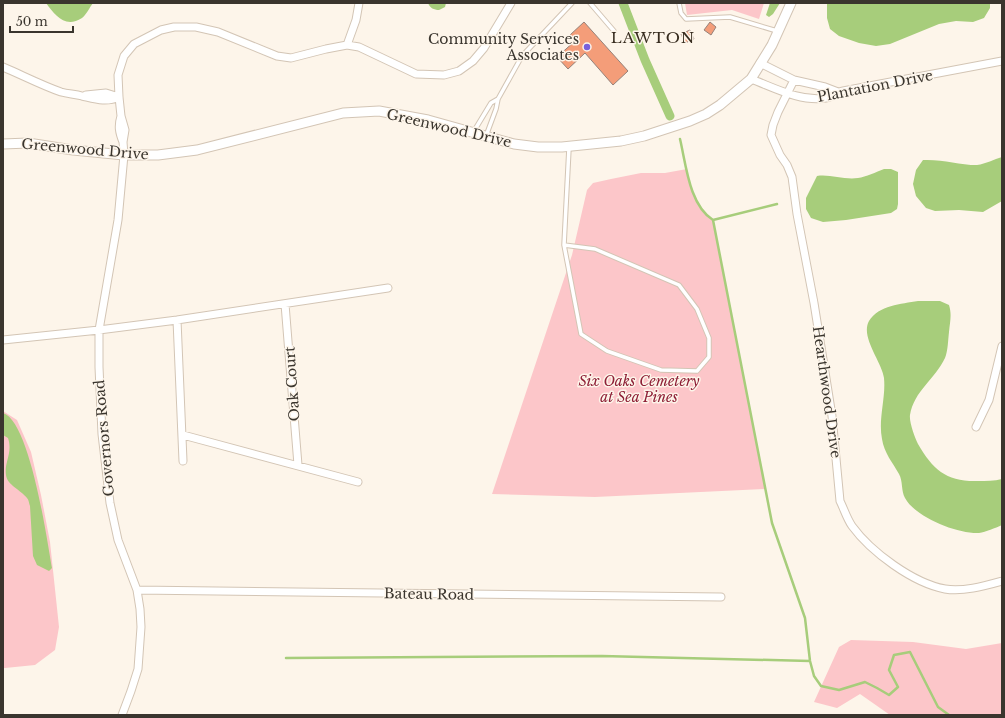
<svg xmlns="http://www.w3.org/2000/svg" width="1005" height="718" font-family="'Libre Baskerville',serif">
<rect width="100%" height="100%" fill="#fdf5ea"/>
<!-- green -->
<path fill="#fcc6c9" d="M685,3H764L759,19L732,10L687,15Z
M687,169C690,187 697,210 713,220L766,489L595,497L492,494L572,255L587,190L593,183L611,179L641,173H665Z
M3,411L17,420L31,452L41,495L50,542L59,627L55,650L35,665L5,668H3Z
M851,640L913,642L966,649L1002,643V715H890L860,694L837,708L814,702L839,647Z"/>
<!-- water -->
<path fill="#a7cd7b" d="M46,3H93C90,7 86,15 82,18C65,29 55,15 46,3Z
M428,3H446L445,7L439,10C434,10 430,8 428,3Z
M770,3H780L773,14L769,17L766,15Z
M827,3H990V8L984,18L973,22L956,21L939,24L890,44L876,46L859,43L839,36L830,29L827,18Z
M1002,157V201L983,212L959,210L935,211L926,208L916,196L913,184L916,170L923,160C942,159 959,165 977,165C986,164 994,159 1002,157Z
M884,169H891L898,172V204L897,209L891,213L846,220L823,222L811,218L806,209V198L817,176C830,174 844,180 858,178C866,177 876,172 884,169Z
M918,301H940L949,305C952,315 950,321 949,332C948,340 948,351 945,358C935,379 914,391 910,415C909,422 915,438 918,444C933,470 947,482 978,481C986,481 994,481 1002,479V525C995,528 986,532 979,533C957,534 915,517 905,498C901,491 903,481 899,474C893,463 884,453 882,439C878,419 886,398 884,378C882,362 860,337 869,321C879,305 901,304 918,301Z
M3,413C30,421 47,540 52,568L49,571L37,565L33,556L30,506C29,504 29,500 27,498C21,490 7,485 6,475C4,462 13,453 8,438L3,435Z"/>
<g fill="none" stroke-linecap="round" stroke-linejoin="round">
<!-- stream -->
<path stroke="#a7cd7b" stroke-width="2.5" d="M680,139C686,164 689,205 713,220L772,523L805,618L810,661L814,676L821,686L839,690L865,682L877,688L889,695L898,687L889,670L894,655L910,652L938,707L949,715
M713,220L777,204
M286,658L602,656L810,661"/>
<!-- canal -->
<path stroke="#a7cd7b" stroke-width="9" d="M623,3L645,60L670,116"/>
</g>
<!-- building -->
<path fill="#f49d79" stroke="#95827a" d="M584,22L628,71L613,85L585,53L568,69L557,57L575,41L570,35Z
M710,22L716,27L711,35L704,30Z
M690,30L694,39L685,43L681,34Z"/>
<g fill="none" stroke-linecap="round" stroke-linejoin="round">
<defs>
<path id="lane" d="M590,3L614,31
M679,3L681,13L686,19L730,17L777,31
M474,131L491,103L498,99
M486,136L496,109L498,99L522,56L572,3
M564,245L595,249L679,285L697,309L709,338V357L697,371L661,370L607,351L581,334L564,245L569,148"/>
<path id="street" d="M347,45L356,20L359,3
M760,63L794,80L825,87L838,92
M3,67C22,75 41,85 61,92C68,94 75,94 82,96C95,99 106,103 119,97
M751,79C775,88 800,102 826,98C832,97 837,92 843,91L1002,61
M794,80L778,112L773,125L771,135L780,155L787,165L792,177L797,214L814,303L832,416L840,501C844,509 847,519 852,526C871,552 913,583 945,589C963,592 984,586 1002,581
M86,95L106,93L119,97
M121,116C118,126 119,132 123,142
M285,304L298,465
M177,320L183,461
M3,340L99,330L177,320L388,288
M976,427L989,400L1002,346
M183,435L358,482
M137,590L721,597
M122,715L131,691L138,669L141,627L140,609L137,590L118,540L110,503L102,434L99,367V330L118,220L124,155L123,142L125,130L121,116L119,97L118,75L124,56L134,44L161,30L174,27H196L218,32L277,56L291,58L326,49L347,45L359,47L416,74L444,75L459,71L473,61L484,48L511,3"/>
<path id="secondary" d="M3,144L28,143L73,150L124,155H158L197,150L343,113L379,111L428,120L514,144L538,147H562L621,141L644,136L690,121L706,114L720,105L751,79L772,45L791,3"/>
</defs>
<!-- lane casing -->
<use href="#lane" stroke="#d3c5b5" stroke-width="5.5"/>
<!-- street casing -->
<use href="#street" stroke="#d3c5b5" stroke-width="9"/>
<!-- secondary casing -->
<use href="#secondary" stroke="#d3c5b5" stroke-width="11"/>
<!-- lane -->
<use href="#lane" stroke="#fff" stroke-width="3.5"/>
<!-- street -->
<use href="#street" stroke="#fff" stroke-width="7"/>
<!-- secondary -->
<use href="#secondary" stroke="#fff" stroke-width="9"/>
</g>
<!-- markers -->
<circle fill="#7960db" stroke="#fdf5ea" stroke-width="1.5" cx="587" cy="47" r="4"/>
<g text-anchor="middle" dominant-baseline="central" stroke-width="3" stroke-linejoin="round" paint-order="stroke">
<!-- poi labels -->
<g font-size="14" fill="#3a352e" stroke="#fdf5ea" text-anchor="end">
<text x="579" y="39">Community Services<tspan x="579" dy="16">Associates</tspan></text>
</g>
<!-- street labels -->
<g font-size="14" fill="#3a352e" stroke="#fdf5ea">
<text transform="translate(875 86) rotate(-11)">Plantation Drive</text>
<text transform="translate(449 128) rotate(13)">Greenwood Drive</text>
<text transform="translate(85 149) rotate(5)">Greenwood Drive</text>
<text transform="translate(292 384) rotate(-94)">Oak Court</text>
<text transform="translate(827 392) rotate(82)">Hearthwood Drive</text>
<text transform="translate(104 438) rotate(-95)">Governors Road</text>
<text transform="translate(429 594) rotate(1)">Bateau Road</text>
</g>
<!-- park labels -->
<g font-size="14" font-style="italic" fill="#8e1f36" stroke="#fdf5ea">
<text x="639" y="381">Six Oaks Cemetery<tspan x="639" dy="16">at Sea Pines</tspan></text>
</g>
<!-- neighbourhood labels -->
<g font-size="15" letter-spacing="1" fill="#372c1f" stroke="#fdf5ea">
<text x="653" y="37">LAWTON</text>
</g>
</g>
<!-- border -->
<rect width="1005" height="718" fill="none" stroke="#3a352e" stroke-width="8"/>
<!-- scale -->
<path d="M10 26v6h63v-6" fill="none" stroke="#3a352e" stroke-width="2"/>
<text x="16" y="26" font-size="12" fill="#3a352e" stroke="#fdf5ea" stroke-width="3" paint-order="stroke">50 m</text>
</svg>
